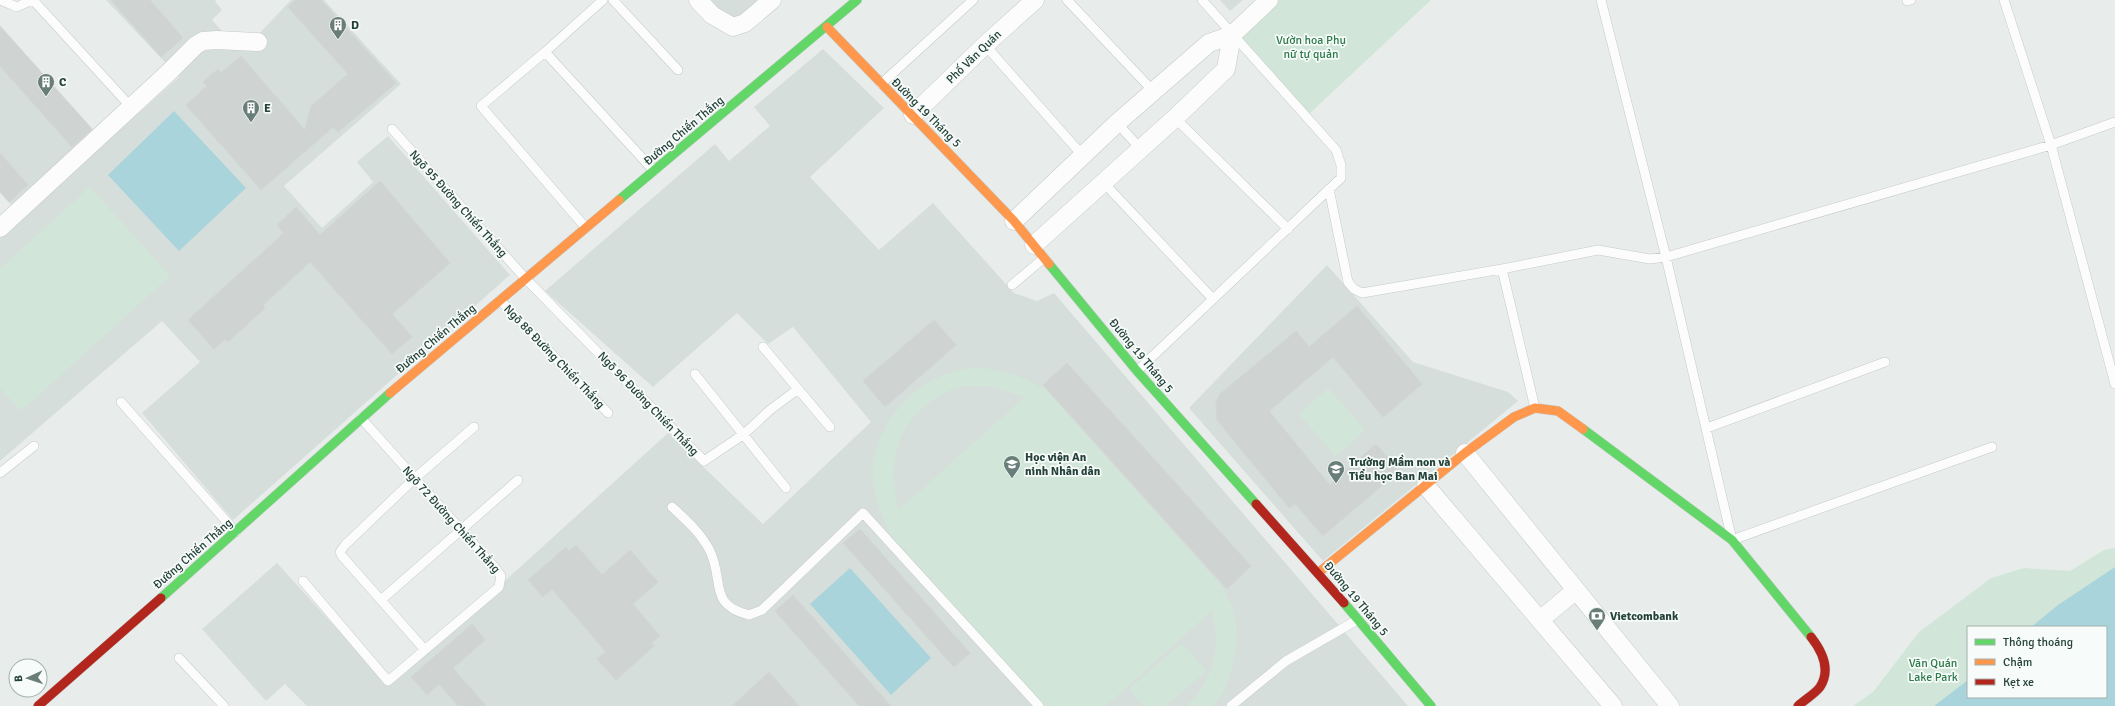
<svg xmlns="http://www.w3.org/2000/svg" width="2115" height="706" font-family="Signika,sans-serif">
<rect width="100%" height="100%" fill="#e8edeb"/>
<!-- built -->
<path fill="#d6dedb" d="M106,0H216L215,1L222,10L212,20L233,43L253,40L291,0H324L401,84L284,186L322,228L373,182L357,162L388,136L510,275L233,520L142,413L200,362L162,321L0,461V238L179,77Z
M709,0H765L730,23Z
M1220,0H1243L1230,11Z
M0,26L94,131L12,206L0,192Z
M823,49L884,108L810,177L879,250L933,203L1014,293L1037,301L1054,293L1408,706H307L285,684L266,701L202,629L277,563L389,686L668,433L763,524L871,422L793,327L768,344L737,313L653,387L545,291L715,144L729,161L770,126L754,107Z
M1327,265L1413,362L1508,392L1518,401L1323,561L1189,408Z"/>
<!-- green -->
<path fill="#d1e6d8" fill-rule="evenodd" d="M1273,0H1431L1308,115L1236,35Z
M90,187L170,276L21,411L0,388V269Z
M974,367C1003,370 1022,375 1047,391L1222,587C1226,595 1231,602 1233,610C1242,633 1232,689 1213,706H1187C1215,679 1221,647 1212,610L1106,706H1044L891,535C881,515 873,494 873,471C874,430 907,389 944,375C953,371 964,370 974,367ZM964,386H990L1025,397L899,510C886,465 896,421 939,396C946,391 956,389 964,386Z
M1328,388L1365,430L1336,456L1299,414Z
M2115,548V706H1853L1873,692L1919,632L1991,578L2024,568L2070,571L2104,550ZM1968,627H2106V697H1968Z
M1182,643L1206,671L1165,706H1143L1129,689Z"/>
<!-- water -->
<path fill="#a9d4db" d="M174,111L246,188L179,251L108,175Z
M2115,567V706H1934L1968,680V697H2106V627H2031L2058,605Z
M850,568L931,658L891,695L810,604Z"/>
<!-- building -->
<path fill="#cfd4d2" stroke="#d1d6d4" d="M111,0H150L183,38L161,57Z
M295,0H321L396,83L338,132L333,127L261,190L186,105L207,86L203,82L218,69L221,73L241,56L305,130L311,106L348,74L288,7Z
M0,26L92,129L72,147L0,66Z
M0,153L28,185L9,202L0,192Z
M380,181L450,263L392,314L412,337L392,354L310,262L263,305L265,308L228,342L225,339L214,349L188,320L284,233L277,225L296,207L320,235Z
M1357,306L1422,384L1383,417L1333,357L1269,411L1330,485L1376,444L1399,471L1323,536L1295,504L1289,508L1217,420L1216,402L1220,394L1296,331L1309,347Z
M934,320L956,345L885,407L863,381Z
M1067,363L1251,566L1227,589L1043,385Z
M860,529L970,653L954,667L843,543Z
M576,545L602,575L630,550L658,582L633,604L660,636L651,643L654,646L616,680L597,659L606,652L552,589L543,597L528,580L566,547L569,551Z
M793,595L891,706H859L775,611Z
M472,624L485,640L453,668L486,706H458L439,684L427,695L411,677Z
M769,672L799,706H732Z"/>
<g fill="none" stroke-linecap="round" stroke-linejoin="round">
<defs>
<path id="lane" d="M0,0L17,7L32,0
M33,0L131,107
M603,0L545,52L654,171
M613,0L678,70
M1067,0L1154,92
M1601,0L1666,257L1732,540L1992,447
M2004,0L2051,145L2115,384
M1907,1L1911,0
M985,45L1083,156
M545,52L481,106L586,228
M881,84L973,0
M1175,118L1288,229
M1117,123L1140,148
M392,129L525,278L704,461L744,434L770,410L798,389L830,427
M1103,182L1213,299
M1329,189L1348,282L1354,289L1362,293L1502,269L1535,408
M1502,269L1598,250L1650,259L1666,257L2051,145L2115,122
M1012,285L1044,258
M500,300L608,413
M763,347L798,389
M1137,371L1341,178V165L1336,150L1202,0
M695,374L786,488
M121,402L236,532
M1707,428L1885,362
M0,473L34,446
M672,507C686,520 700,532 709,549C725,579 707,605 749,615L762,610L863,513L1039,706
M303,581L388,681L499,587L501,576L497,570L361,418
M381,600L518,480
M425,650L342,556L340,552L345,545L414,479L474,427
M179,658L224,706
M1231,706L1286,661L1357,620"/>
<path id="street" d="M698,0L712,15L733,27L745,23L772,0
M913,115L985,45L1035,0
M1014,221L1117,123L1209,43L1232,35L1269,0
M0,228L168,73L196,45L203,41L217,40L258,42
M1034,245L1175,118L1226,69L1232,35
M1465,453L1670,706
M1426,486L1613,706
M1540,620L1576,590"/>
<path id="fast" d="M619,200L857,0
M1049,264L1137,371L1256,504
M1583,429L1732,540L1811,637
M161,598L390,393
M1344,603L1431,706"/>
<path id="slow" d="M827,27L1014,221L1049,264
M390,393L619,200
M1318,573L1465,453L1514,417L1535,408L1558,411L1583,429"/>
<path id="jam" d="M1256,504L1344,603
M38,706L161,598
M1798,706C1804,700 1815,694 1820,687C1831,670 1822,651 1811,637"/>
</defs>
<!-- lane casing -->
<use href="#lane" stroke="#c5cac8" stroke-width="10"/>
<!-- street casing -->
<use href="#street" stroke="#c5cac8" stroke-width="19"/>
<!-- fast casing -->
<use href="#fast" stroke="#c3cbc8" stroke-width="10"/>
<!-- slow casing -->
<use href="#slow" stroke="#c3cbc8" stroke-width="10"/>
<!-- jam casing -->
<use href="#jam" stroke="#c3cbc8" stroke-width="10"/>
<!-- lane -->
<use href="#lane" stroke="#fcfcfc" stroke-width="9"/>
<!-- street -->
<use href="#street" stroke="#fcfcfc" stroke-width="18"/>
<!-- fast -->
<use href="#fast" stroke="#63d668" stroke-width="9"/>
<!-- slow -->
<use href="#slow" stroke="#ff974d" stroke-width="9"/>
<!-- jam -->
<use href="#jam" stroke="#b3261e" stroke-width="9"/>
</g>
<!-- icons -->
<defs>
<symbol id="building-pin" viewBox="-11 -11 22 30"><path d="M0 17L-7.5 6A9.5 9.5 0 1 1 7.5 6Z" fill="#697e78" stroke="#f7fbf9"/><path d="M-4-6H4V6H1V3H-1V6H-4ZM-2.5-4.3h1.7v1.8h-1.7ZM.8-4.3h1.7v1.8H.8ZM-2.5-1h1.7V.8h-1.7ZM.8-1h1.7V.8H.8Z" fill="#fff"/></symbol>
<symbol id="university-pin" viewBox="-11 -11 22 30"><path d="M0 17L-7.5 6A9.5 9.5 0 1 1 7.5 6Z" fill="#697e78" stroke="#f7fbf9"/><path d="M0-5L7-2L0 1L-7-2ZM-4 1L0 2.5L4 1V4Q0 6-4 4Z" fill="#fff"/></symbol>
<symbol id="school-pin" viewBox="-11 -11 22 30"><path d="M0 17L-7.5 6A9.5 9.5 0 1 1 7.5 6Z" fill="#697e78" stroke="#f7fbf9"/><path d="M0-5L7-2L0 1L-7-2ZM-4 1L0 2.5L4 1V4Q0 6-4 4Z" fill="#fff"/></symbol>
<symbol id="bank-pin" viewBox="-11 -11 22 30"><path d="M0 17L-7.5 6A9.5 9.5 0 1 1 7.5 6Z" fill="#697e78" stroke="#f7fbf9"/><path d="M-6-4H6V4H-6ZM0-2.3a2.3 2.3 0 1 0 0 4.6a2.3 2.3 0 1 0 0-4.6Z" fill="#fff"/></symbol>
</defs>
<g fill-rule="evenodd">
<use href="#building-pin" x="328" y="15" width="20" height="27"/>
<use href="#building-pin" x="36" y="72" width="20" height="27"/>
<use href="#building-pin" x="241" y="98" width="20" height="27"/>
<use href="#university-pin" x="1002" y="454" width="20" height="27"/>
<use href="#school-pin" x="1326" y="459" width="20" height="27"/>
<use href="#bank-pin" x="1587" y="606" width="20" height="27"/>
</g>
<g text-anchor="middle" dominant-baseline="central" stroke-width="3.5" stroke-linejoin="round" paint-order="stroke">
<!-- poi labels -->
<g font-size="12" font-weight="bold" fill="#24423a" stroke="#f7fbf9" text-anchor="start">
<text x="351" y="25">D</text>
<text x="59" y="82">C</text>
<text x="264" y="108">E</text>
<text x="1025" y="457">Học viện An<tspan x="1025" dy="14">ninh Nhân dân</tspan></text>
<text x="1349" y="462">Trường Mầm non và<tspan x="1349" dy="14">Tiểu học Ban Mai</tspan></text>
<text x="1610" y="616">Vietcombank</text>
</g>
<!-- park labels -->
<g font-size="12" fill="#2d7a4b" stroke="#f7fbf9">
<text x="1311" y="40">Vườn hoa Phụ<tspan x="1311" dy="14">nữ tự quản</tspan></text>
<text x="1933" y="663">Văn Quán<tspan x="1933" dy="14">Lake Park</tspan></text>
</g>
<!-- street labels -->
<g font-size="12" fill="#24423a" stroke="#f7fbf9">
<text transform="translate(974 57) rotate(-44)">Phố Văn Quán</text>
<text transform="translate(926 113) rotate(45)">Đường 19 Tháng 5</text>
<text transform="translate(684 131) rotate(-40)">Đường Chiến Thắng</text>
<text transform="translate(458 204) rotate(48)">Ngõ 95 Đường Chiến Thắng</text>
<text transform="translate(436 339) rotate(-40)">Đường Chiến Thắng</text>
<text transform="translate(1141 356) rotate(50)">Đường 19 Tháng 5</text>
<text transform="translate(554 357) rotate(46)">Ngõ 88 Đường Chiến Thắng</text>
<text transform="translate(648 404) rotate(46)">Ngõ 96 Đường Chiến Thắng</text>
<text transform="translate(451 520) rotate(48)">Ngõ 72 Đường Chiến Thắng</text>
<text transform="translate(193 554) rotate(-41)">Đường Chiến Thắng</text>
<text transform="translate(1356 599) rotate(50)">Đường 19 Tháng 5</text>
</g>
</g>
<!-- legend -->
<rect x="1967" y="626" width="140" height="72" fill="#f7fbf9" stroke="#a3b1ad"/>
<rect x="1975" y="639" width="20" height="6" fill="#63d668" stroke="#a3b1ad"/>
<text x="2003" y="646" font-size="12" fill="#24423a">Thông thoáng</text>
<rect x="1975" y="659" width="20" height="6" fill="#ff974d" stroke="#a3b1ad"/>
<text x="2003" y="666" font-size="12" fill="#24423a">Chậm</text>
<rect x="1975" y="679" width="20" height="6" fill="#b3261e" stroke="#a3b1ad"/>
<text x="2003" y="686" font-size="12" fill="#24423a">Kẹt xe</text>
<!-- north arrow -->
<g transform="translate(28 678) rotate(267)"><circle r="19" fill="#f7fbf9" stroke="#a3b1ad"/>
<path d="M0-3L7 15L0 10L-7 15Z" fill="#697e78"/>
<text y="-6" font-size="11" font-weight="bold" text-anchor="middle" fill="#24423a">B</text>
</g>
</svg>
